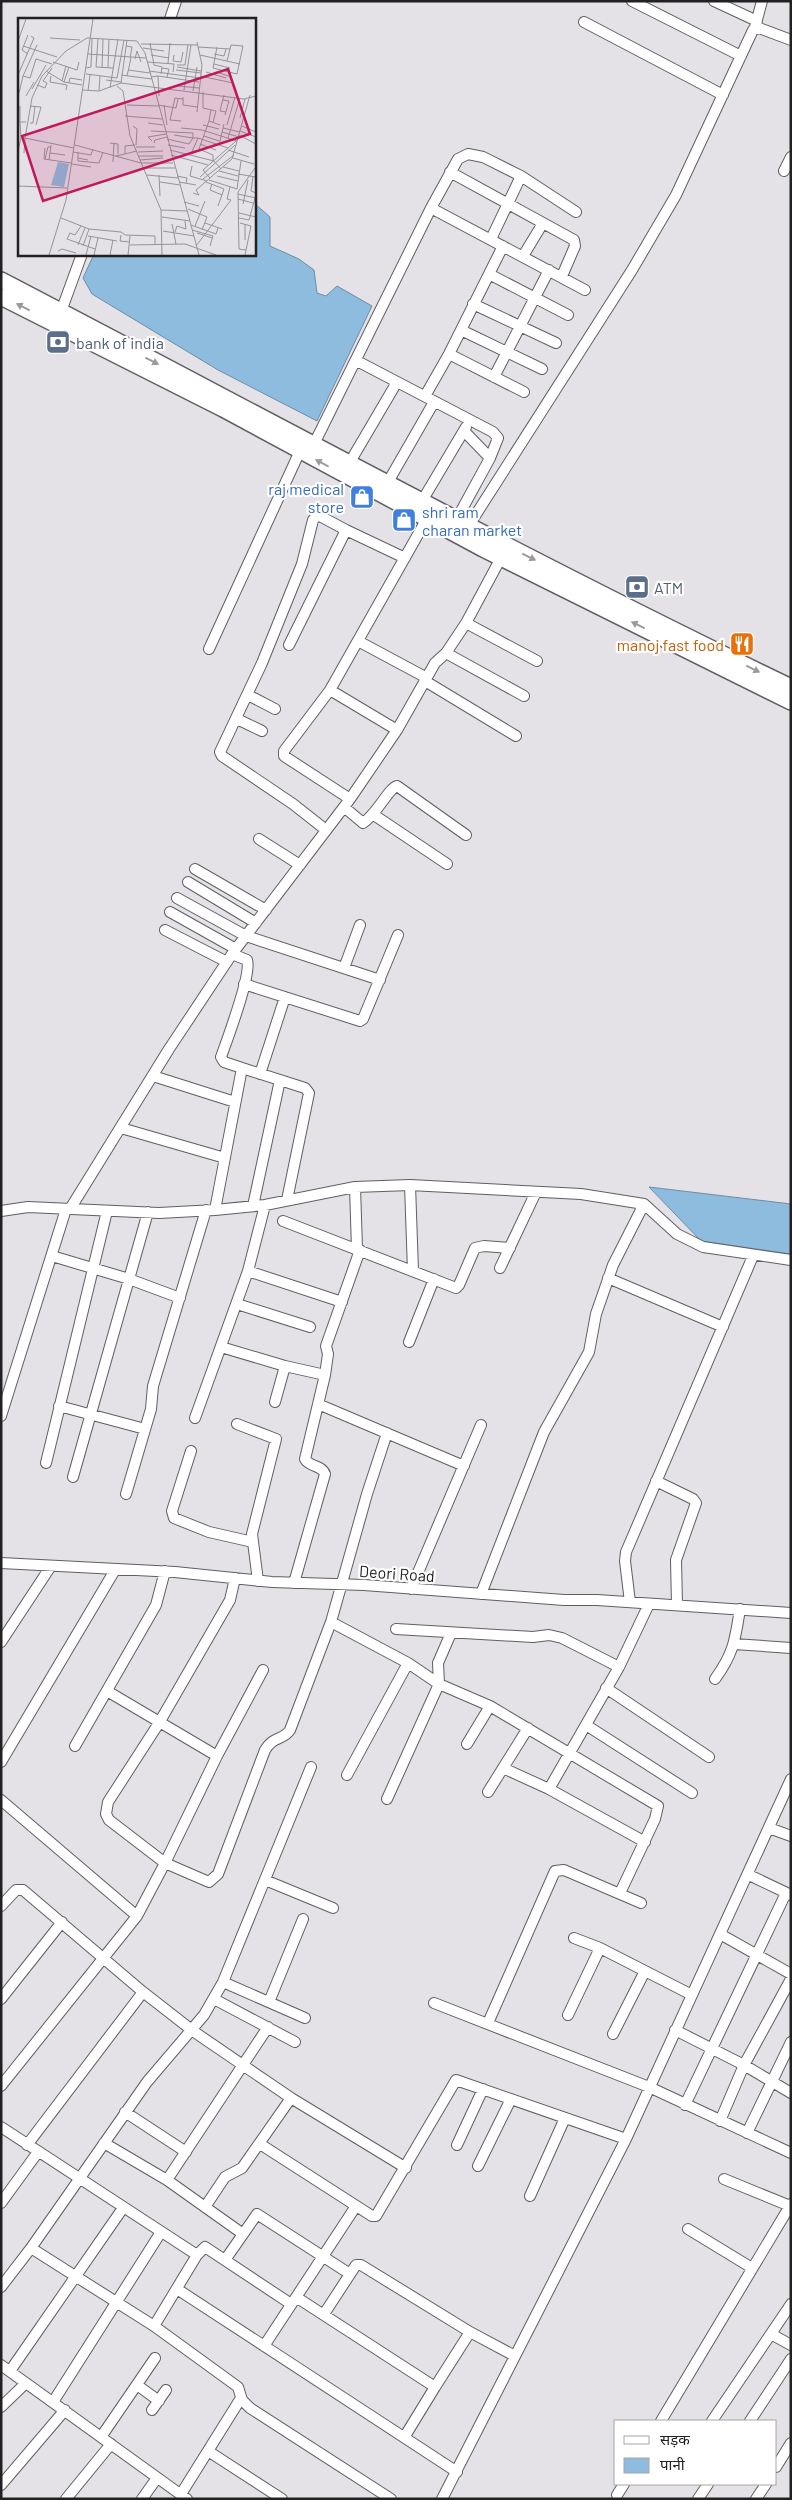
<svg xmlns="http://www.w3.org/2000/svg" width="792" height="2500" font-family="Barlow,'Noto Sans Devanagari',sans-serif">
<rect width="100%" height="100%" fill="#e4e1e7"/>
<!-- water -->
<path fill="#8ebcde" stroke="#6e8da6" d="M254,203L270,217V246L299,259L314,270L317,293L326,296L337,286L372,306L317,421L218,370L92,294L83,278L94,254H254Z
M649,1187L791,1204V1254L701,1241Z"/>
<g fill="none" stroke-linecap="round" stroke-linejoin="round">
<defs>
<path id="minor" d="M632,1L741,56
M714,1L757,21
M170,19L176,1
M584,22L723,95
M755,27L762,1
M784,171L791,157
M450,172L574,240L575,246L562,276
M431,208L585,290
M491,239L521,176
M523,256L543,223
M489,274L568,315
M473,304L556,343
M59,317L82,254
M461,330L542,369
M449,354L524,392
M357,361L493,432L498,438L490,458
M494,377L549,270
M425,396L449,354L503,246
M314,444L431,208L458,159L468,154L483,157L521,176L576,212
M350,462L397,382
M388,482L434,402
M422,501L466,427
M454,524L490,458L464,431
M466,530L632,270L676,195L753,30L759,28L791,40
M466,623L537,661
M358,641L427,678
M289,645L346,530L405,558
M209,649L300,451
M446,653L524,696
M425,681L516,736
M330,690L284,751V756L350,799
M248,695L275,709
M237,719L262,731
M397,730L330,690L429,515
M344,807L363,823C377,814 388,789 397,786L466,835
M374,815L447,864
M326,830L293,804L222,756L220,752L262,663L302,564L313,520L318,515L346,530
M259,839L300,865
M195,869L266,910
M188,882L256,923
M177,898L246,936L380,980
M170,912L236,949
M165,930L227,962
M344,968L360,925
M244,984L360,1021L363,1019L398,935
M242,1068L305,1088L309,1093L287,1200
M260,1074L285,997
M153,1076L235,1102
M121,1128L225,1158
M410,1185L413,1271
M355,1187L357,1249
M253,1206L280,1080
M70,1209L169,1049L232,954L350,799L397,730L435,663L446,653L466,623L503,554
M215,1210L242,1068L224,1062L221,1057C227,1040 252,974 247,960L232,954
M1,1211L28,1207L159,1213L215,1210L265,1205L355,1187L410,1185L581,1194L644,1204L677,1234L703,1247L791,1260
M283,1221L456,1288L459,1285L475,1248L484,1246L510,1248
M52,1256L129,1279L180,1298
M500,1268L536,1192
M248,1271L342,1302
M608,1278L723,1327
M237,1304L310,1327
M409,1342L434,1279
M221,1347L285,1366
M325,1375L328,1354L326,1346L360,1250
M275,1402L285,1366L325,1375L305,1459C309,1467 322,1465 325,1474L294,1583
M318,1404L464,1466
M59,1406L145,1429
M1,1416L66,1209
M195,1418L248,1271L265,1205
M237,1424L276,1439L252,1534L258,1581
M191,1451L172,1511L174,1518L209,1532L253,1542
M46,1463L107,1211
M73,1477L148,1212
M656,1481L693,1499L696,1503L676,1560L677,1605
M126,1494L151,1409L153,1386L206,1210
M1,1563L175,1572L272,1582L364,1585L564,1600H597L791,1613
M411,1589L481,1425
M481,1594L544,1432L589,1352L596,1314L613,1265L644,1204
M630,1602L625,1561L626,1552L753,1256
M331,1622L408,1663L439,1684
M396,1629L533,1637L549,1635L562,1638L619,1667
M1,1642L51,1566
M734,1644L791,1648
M263,1670L217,1756L165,1863L209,1882L218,1874L265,1750C273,1736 284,1740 290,1730L331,1622L367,1494L387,1433
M715,1679C734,1653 735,1640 740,1609
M439,1684L438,1663L451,1633
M606,1688L709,1757
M107,1691L217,1756
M586,1725L692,1793
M467,1744L490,1706
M75,1746L156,1605L165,1571
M1,1762L115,1570
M503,1768L549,1789
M347,1775L408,1663
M488,1792L528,1728
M387,1799L439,1684L490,1706L658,1806L655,1819L620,1893
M1,1800L137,1916L165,1863L109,1820L106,1814L108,1802L159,1723L230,1600L235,1578
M769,1828L791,1836
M645,1842L549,1789L619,1667L649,1604
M749,1875L791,1895
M265,1880L333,1908
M1,1906L16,1890H23L143,1992L193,2031L291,2098
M720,1934L791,1974
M574,1938L600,1948L692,1995
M223,1982L305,2018
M1,1999L62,1922
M214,1999L295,2042
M269,2002L303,1919
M434,2003L649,2087L791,2153
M568,2015L600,1948
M488,2023L555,1871L564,1870L641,1903
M675,2030L744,2065L791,2093
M613,2034L645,1971
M1,2086L137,1916
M685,2105L786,1893
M125,2112L186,2152
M720,2121L744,2065L791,1979
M1,2127L197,2255
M747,2133L791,2042
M104,2143L167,2180L243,2234
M260,2144L372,2216H376L456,2080L626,2139
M27,2145L143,1992
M457,2145L483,2089
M478,2166L511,2099
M724,2179L790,2206
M167,2180L268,2027
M530,2196L565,2118
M1,2203L38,2152
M205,2207L225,2177L242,2168L291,2098L406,2168
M688,2229L752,2268
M31,2248L154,2326L238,2387L242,2400L250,2408L391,2499
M225,2260L257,2214L350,2274
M1,2287L31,2248L147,2082L204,2015L223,1982L311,1767
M177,2289L457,2472
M296,2297L435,2387L470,2332
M324,2314L356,2265H361L470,2332L515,2356
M154,2326L197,2255L205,2247L291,2304
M771,2334L791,2345
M264,2346L356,2206
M1,2365L187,2499
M10,2371L123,2208
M137,2385L159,2401
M53,2402L161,2232
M1,2407L26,2383
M152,2410L166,2390
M661,2421L791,2204
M712,2421L791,2304
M750,2421L791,2359
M405,2436L435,2387
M101,2437L155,2358
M208,2451L282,2499
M776,2467L791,2443
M1,2485L65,2410
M181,2494L241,2398
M617,2495L624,2484
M66,2499L111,2444
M142,2499L157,2478
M442,2499L626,2139L791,1779
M698,2499L708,2484
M756,2499L766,2484"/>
<path id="highway" d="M1,280C264,417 524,559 791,687
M1,297L223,409L483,549L791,702"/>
</defs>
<!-- minor casing -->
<use href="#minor" stroke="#615e63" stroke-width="12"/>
<!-- highway casing -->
<use href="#highway" stroke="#615e63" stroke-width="18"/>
<!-- minor -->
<use href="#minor" stroke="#fff" stroke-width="10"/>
<!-- highway -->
<use href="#highway" stroke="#fff" stroke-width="15"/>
</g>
<!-- one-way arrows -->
<defs><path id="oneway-solid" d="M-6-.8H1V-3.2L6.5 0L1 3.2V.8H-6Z" transform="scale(1.25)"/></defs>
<g fill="#9c9b9c">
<use href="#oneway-solid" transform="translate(23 307) rotate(-153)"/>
<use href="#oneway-solid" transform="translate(152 361) rotate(27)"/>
<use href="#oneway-solid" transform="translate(322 463) rotate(-152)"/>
<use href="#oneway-solid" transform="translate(529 557) rotate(26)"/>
<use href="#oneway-solid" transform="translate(638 625) rotate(-154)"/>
<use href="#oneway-solid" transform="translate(753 669) rotate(26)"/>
</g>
<!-- icons -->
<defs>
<symbol id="bank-square" viewBox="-11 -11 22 22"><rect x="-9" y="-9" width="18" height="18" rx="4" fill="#5c6f8a" stroke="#fff"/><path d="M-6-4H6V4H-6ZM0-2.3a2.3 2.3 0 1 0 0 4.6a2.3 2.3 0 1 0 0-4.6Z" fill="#fff"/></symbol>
<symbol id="shop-square" viewBox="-11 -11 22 22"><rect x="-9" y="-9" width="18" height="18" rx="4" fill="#3f7fe0" stroke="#fff"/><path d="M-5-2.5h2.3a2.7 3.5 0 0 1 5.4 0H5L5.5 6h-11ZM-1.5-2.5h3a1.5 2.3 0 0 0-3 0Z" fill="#fff"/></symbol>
<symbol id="restaurant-square" viewBox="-11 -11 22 22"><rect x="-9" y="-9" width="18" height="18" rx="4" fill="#e8710a" stroke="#fff"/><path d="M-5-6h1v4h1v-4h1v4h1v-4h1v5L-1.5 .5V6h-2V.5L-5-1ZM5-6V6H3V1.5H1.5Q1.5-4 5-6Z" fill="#fff"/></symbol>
</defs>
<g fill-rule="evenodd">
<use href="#bank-square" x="44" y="328" width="28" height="28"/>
<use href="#shop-square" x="348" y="483" width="28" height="28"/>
<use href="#shop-square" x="390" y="506" width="28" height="28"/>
<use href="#bank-square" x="623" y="573" width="28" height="28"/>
<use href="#restaurant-square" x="728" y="630" width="28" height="28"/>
</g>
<g text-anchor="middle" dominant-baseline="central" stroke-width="4.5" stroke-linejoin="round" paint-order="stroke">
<!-- service labels -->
<g font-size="16" fill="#4e5e75" stroke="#fff" text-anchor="start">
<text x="76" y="342">bank of india</text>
<text x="654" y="587">ATM</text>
</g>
<!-- shop labels -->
<g font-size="16" fill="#366cbe" stroke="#fff" text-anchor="end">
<text x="344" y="488">raj medical<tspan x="344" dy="18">store</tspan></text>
<text x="422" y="511" text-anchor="start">shri ram<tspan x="422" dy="18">charan market</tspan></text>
</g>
<!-- food labels -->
<g font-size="16" fill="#c56008" stroke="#fff" text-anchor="end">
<text x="724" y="644">manoj fast food</text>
</g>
<!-- street labels -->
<g font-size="16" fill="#222022" stroke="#fff">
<text transform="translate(397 1573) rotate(4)">Deori Road</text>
</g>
</g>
<!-- overview -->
<g transform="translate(18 18)">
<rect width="238" height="238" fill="#e4e1e7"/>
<path d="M40,144L51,146L46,169L33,167Z" fill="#8ebcde"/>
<path fill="none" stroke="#969498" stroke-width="1" d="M10,17L4,32L10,36M32,20L62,22M80,21L78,49L95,50M0,23L8,1M179,24L184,47L179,94M132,25L136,47L144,49L143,56M123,26L180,27M5,28L39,39M108,28L114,29L112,40M180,29L212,31M199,29L195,50L219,56L225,28L213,27L209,43M125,30L146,33M70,36L128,40M196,36L206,38L208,31M133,37L151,40M156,37L155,43L163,44L165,34M182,37L222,46M18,41L12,60L5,58L19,27M18,41L34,46M117,41L119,33L123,44M35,44L59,52L61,44M129,44L156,46L155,54M150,45L152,25M196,46L212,50M159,47H167L170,27M159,49L183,53M68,50L73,49L74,21M84,50L85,21M90,50L91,21M144,50L151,51L149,59M110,52L132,55M158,52L183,55M28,53L46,64L64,67M131,53L182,60M188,54L208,60M68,56L99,60M0,57L16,20L13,18M103,57L134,61M197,57L198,54L214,59M33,58L32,64L49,67L48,72M109,58L113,40M140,58L181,64M182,58L215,65M133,59L140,58L141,78M99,60L106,22M88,62L103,64M44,63L48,48M46,64L51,49M51,65L52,60L64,62M103,65L109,22M19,67L27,70L29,65L25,63L34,50M99,68L105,73L112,118L143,192L144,237M160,68L181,70M92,70L100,21M14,71L28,47M65,72L81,73L103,65L226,81L238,78M166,72L173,27M70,73L72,57M81,73L82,58M175,73L179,49M185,74V90L198,93L195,104M1,75L5,58M206,77L202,93L208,94M8,78L16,64M165,79V87L179,89M205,82L211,83L207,97M109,87L141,88M140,87L158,90L160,81M146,87L149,107M2,88V104H8M12,88L23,89L18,107M193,92L191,103L202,107M107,98L144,101M222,100L227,81M163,103L152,102L157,80L165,81M191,103L181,131L195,137V143M2,104L3,120M12,105H15L17,88M130,105L145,107M206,106L201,127L210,130M185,107L201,111M209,107L217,79M115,108L119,111L118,127M224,108L238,114M163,110L184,112L219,123M205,110L222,114M133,113L175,115V120L156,117M222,113L238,119M204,114L221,119M221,117L238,126M186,118L201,123M180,120L201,127M210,120L222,80M149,121L171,126L175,120H180L173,136M134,123L130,119L148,116M92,125L100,126V136M136,125L137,122L149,119M182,126L198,132M57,127L123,145M150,127L167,130M118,129H137M27,130L26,141L53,145M56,130L7,120L14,80L24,58L48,33L69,20L119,23L127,35L181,237M152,132L196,143L203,151M210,132L231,139M0,133L3,120H7M55,134L73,137L75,131M120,134L145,133M6,135L7,120M32,135L47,137M60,135V140L70,142M107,135V128L117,127M153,137L190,147M98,138L119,133M121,138H145M60,140V143L81,145L85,134M215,140L236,146M27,141L30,129H33M31,142L33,127M122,142L145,140M95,144L96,126M123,145H155M54,146L73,149M174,148L172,158L189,163M205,149L221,153M126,150H157M201,153L220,158M220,156L238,159M129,157L160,160M141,157L142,178M159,158L169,160L168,165M199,158L220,163M182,159L217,127M235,159L233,173L238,175M192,160L185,152L218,123M185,161L216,137M191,162L219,171L223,143M142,164L162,167M161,164L178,167M188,164L206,171L200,188M194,166L192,172L204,177M0,168L49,170M175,175L181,177L178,172L214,141L232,77M220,176L238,180M220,181L235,185M166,184L181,188M225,186L230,162M170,191L189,199L184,212M143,192L169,193M221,195L238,199M144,199L172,203M43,200L71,211L103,214L107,217L137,218V227M221,200L231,202L237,180M187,205L204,211M222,205L233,208L227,237M154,206L158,226M227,206V222M173,207L198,216L200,210M63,208L57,217L52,215L49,221L77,231M177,208L187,183M174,212L195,218L192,228M145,213L176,218M157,214L159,208L168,211L167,203M179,215L194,220M103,217L102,223L112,224M70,218L99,223M60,227L67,210M112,227L167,226L198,237M65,228L71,211M178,228L213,182L209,181L212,169M228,232L221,231L220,174L237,150M40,233L44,231L58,235M31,237L48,182L75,1M68,237L73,218M76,237L80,220M92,237L95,222M110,237L112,218"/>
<path fill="#c2185b" fill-opacity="0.15" stroke="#c2185b" stroke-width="2.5" d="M210,51L232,116L25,183L4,118Z"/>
<rect width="238" height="238" fill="none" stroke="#222022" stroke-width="2.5"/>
</g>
<!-- border -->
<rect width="792" height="2500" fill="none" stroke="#222022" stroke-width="5"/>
<!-- legend -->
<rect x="614" y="2420" width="162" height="65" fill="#ffffff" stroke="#a7a6a7"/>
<rect x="624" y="2436" width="25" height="8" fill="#ffffff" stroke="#a7a6a7"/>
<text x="660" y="2445" font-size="15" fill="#222022">सड़क</text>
<rect x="624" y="2458" width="25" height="15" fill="#8ebcde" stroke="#a7a6a7"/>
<text x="660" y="2470" font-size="15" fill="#222022">पानी</text>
</svg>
